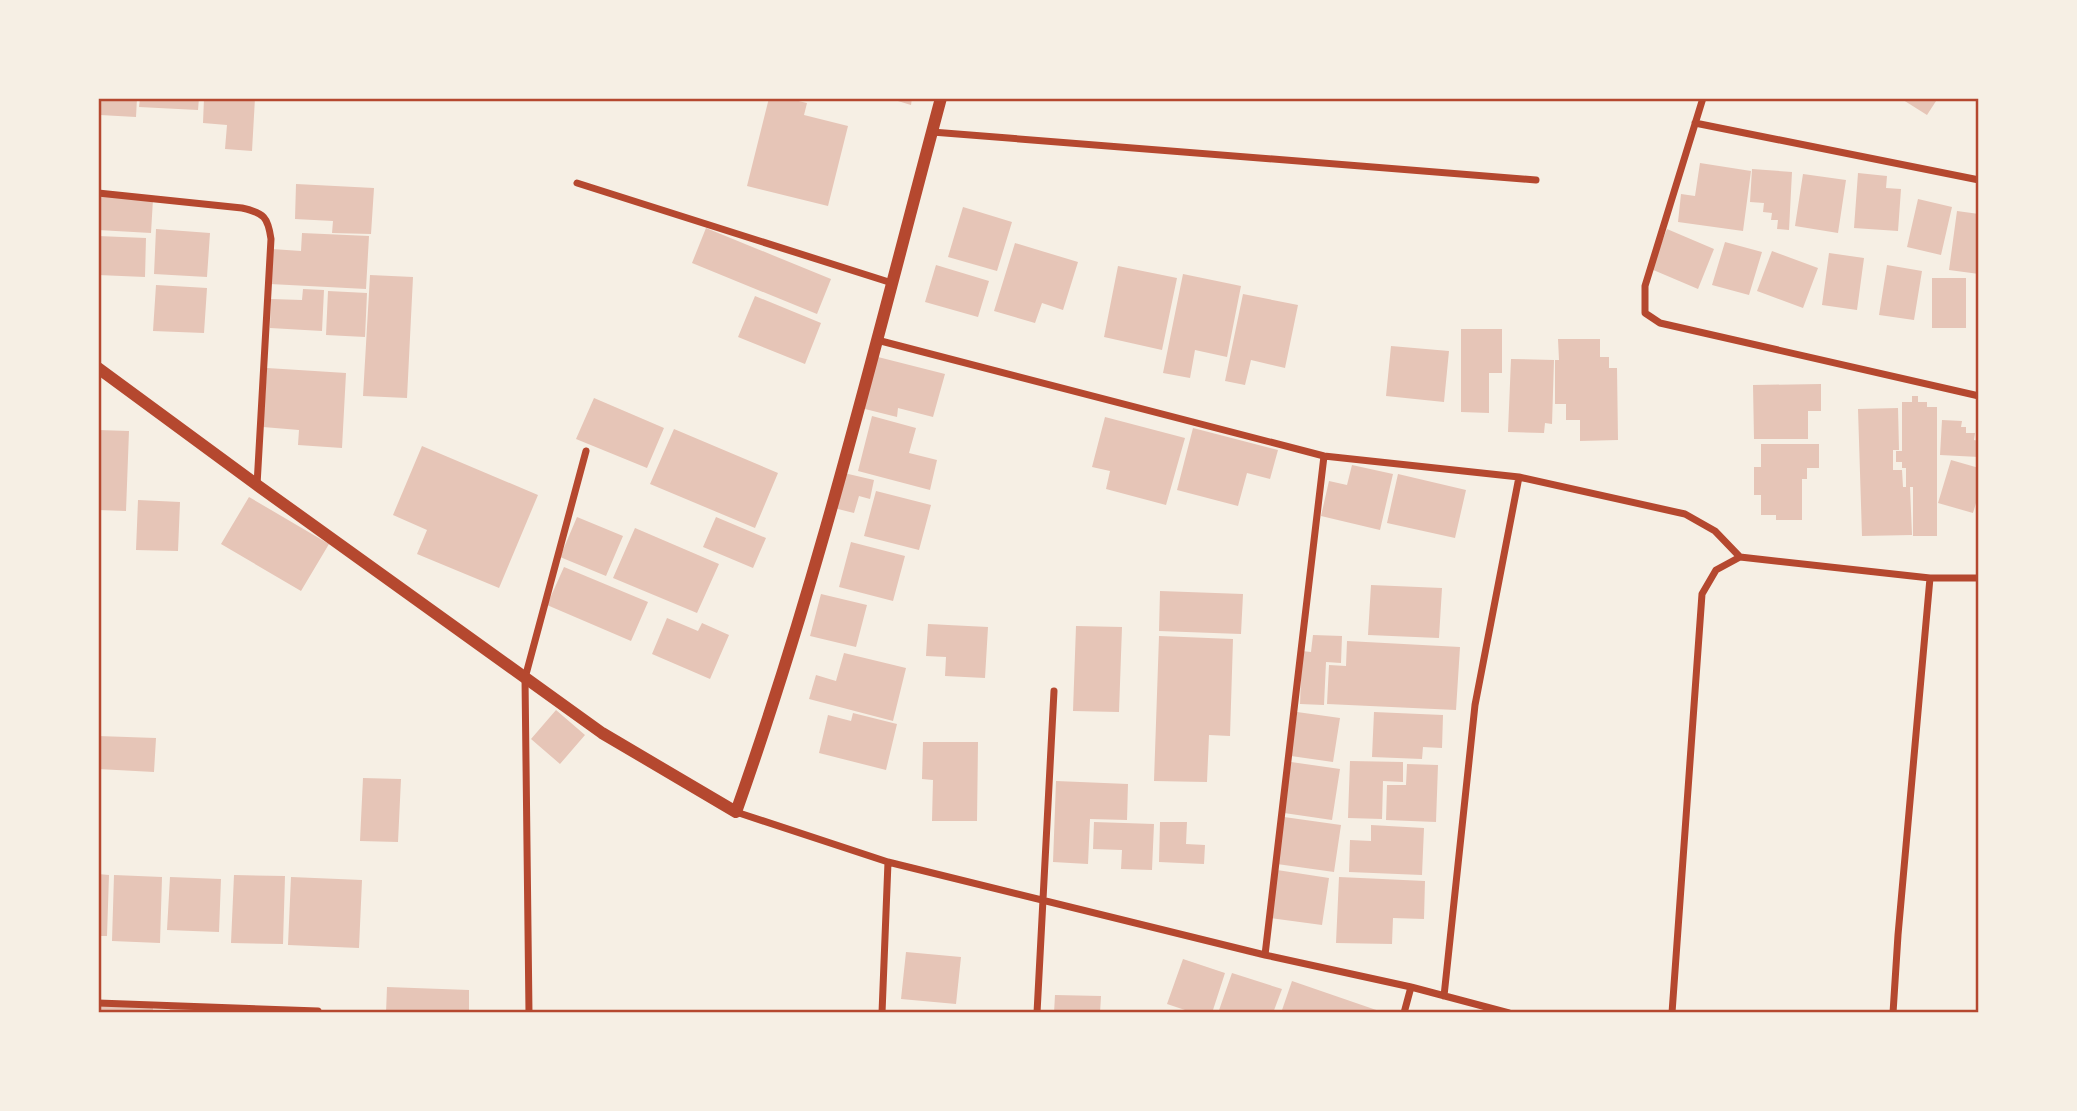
<svg xmlns="http://www.w3.org/2000/svg" width="2077" height="1111" font-family="Quicksand,sans-serif">
<rect width="100%" height="100%" fill="#f6efe4"/>
<!-- building -->
<path fill="#e6c5b7" d="M101,98H137L136,117L100,115Z
M140,98H199L198,110L139,107Z
M204,98H255L252,151L225,149L227,125L203,123Z
M769,98H786L807,103L804,115L848,126L828,206L747,186Z
M888,98H912L911,105Z
M1900,98H1938L1927,115Z
M1700,163L1751,171L1743,231L1678,222L1681,194L1695,196Z
M1752,169L1792,172L1789,230L1777,229L1778,220H1771L1772,213L1763,212L1764,203L1750,202Z
M1858,173L1887,176L1886,188L1901,189L1898,231L1854,228Z
M1803,174L1846,180L1838,233L1795,226Z
M296,184L374,188L371,234L332,233L333,221L295,219Z
M98,196L153,199L151,233L98,230Z
M1918,199L1952,207L1941,255L1907,247Z
M963,207L1012,222L997,271L948,257Z
M1957,211L1979,214V274L1949,270Z
M706,228L831,279L817,314L692,263Z
M156,229L210,233L207,277L154,274Z
M1667,229L1714,249L1698,289L1651,269Z
M302,233L369,236L366,289L270,284L272,249L301,251Z
M98,236L146,238L145,277L98,275Z
M1725,242L1762,252L1749,295L1712,285Z
M1015,243L1078,262L1063,310L1042,303L1035,323L994,311Z
M1772,251L1818,268L1803,308L1757,291Z
M1829,253L1864,258L1857,310L1822,305Z
M936,265L989,281L978,317L925,302Z
M1887,265L1922,271L1914,320L1879,315Z
M1118,266L1177,278L1162,350L1104,337Z
M1183,274L1241,286L1227,357L1195,350L1190,378L1163,373Z
M370,275L413,277L407,398L363,396Z
M1932,278H1966V328H1932Z
M156,285L207,288L204,333L153,331Z
M303,289L324,290L322,331L270,328L271,299L302,300Z
M328,291L367,293L365,337L326,335Z
M1243,294L1298,305L1285,368L1251,360L1245,385L1225,381Z
M755,296L821,323L805,364L738,337Z
M1461,329H1502V373H1489V413L1461,412Z
M1558,339H1600V357H1609V368H1617L1618,440L1580,441V420H1566V404H1555V360H1559Z
M1391,346L1449,351L1444,402L1386,396Z
M874,356L945,374L933,417L898,408L897,417L861,408Z
M1511,359L1554,360L1552,424L1545,423L1544,433L1508,432Z
M267,368L346,373L342,448L298,445L299,430L263,427Z
M1821,384V411H1808V439H1754L1753,385Z
M1912,396H1918V402H1927V407H1937V536H1913V487H1910L1912,535L1862,536L1858,409L1898,408L1899,450H1893V470H1902L1903,487H1906V468H1902V462H1896V451H1902V402H1912Z
M594,398L664,428L647,468L576,439Z
M872,416L916,428L909,453L937,460L930,490L858,471Z
M1105,417L1185,438L1166,505L1106,489L1110,471L1092,467Z
M1942,420L1962,421L1961,427H1966V433H1975L1974,440L1979,441V457L1940,455Z
M1193,428L1278,450L1270,479L1247,473L1238,506L1177,490Z
M674,429L778,473L755,528L650,484Z
M98,430L129,431L126,511L98,510Z
M1761,444H1819V468H1807V479H1802V520H1776V515H1761V495H1754V467H1761Z
M422,446L538,495L499,588L417,554L427,530L393,515Z
M1951,460L1979,468V493L1973,513L1938,503Z
M1352,465L1393,474L1380,530L1321,516L1329,481L1347,485Z
M844,473L874,480L870,499L859,496L854,513L834,508Z
M1398,474L1466,490L1455,538L1387,523Z
M876,491L931,505L919,550L864,536Z
M249,497L329,544L301,591L221,544Z
M138,500L180,502L178,551L136,550Z
M577,517L623,536L606,576L560,557Z
M716,517L766,538L753,568L703,547Z
M635,528L719,564L697,613L613,578Z
M851,542L905,556L893,601L839,587Z
M564,567L648,602L631,641L547,605Z
M1371,585L1442,588L1439,638L1368,635Z
M1160,591L1243,594L1241,634L1159,631Z
M821,594L867,605L856,647L810,636Z
M667,618L698,631L702,623L729,635L710,679L652,654Z
M928,624L988,627L985,678L945,676L946,657L926,656Z
M1076,626L1122,627L1119,712L1073,711Z
M1313,635L1342,636L1341,663L1326,662L1324,705L1300,704L1302,651L1311,652Z
M1159,636L1233,639L1230,736L1209,735L1207,782L1154,781Z
M1347,641L1460,647L1456,710L1327,704L1329,665L1346,666Z
M844,653L906,668L893,721L809,699L816,675L836,681Z
M556,710L585,735L560,764L531,739Z
M1297,712L1340,718L1333,762L1291,756Z
M1374,712L1443,715L1442,748L1423,747L1422,759L1372,757Z
M853,713L897,724L886,770L819,753L828,715L851,721Z
M98,736L156,738L154,772L98,769Z
M923,742H978L977,821H932L933,780L922,779Z
M1350,761L1403,762V782L1383,781L1382,819L1348,818Z
M1291,762L1340,769L1332,820L1284,813Z
M1407,764L1438,765L1436,822L1386,820L1387,785H1406Z
M363,778L401,779L398,842L360,841Z
M1056,781L1128,784L1127,820L1090,819L1088,864L1053,862Z
M1284,817L1341,825L1334,872L1277,864Z
M1094,822L1154,824L1152,870L1121,869L1122,850L1093,849Z
M1160,822H1187L1186,844L1205,845L1204,864L1159,862Z
M1371,825L1424,828L1422,875L1349,872L1350,840L1371,841Z
M1277,870L1329,878L1322,925L1270,918Z
M98,874L109,875L107,936H98Z
M114,875L162,877L160,943L112,941Z
M234,875L285,876L283,944L231,943Z
M170,877L221,879L219,932L167,930Z
M291,877L362,880L359,948L288,945Z
M1339,877L1425,881L1424,919L1393,918L1392,944L1336,943Z
M906,952L961,957L956,1004L901,999Z
M1183,959L1225,973L1212,1013H1194L1167,1004Z
M1232,973L1282,989L1273,1013H1218Z
M1292,981L1385,1013H1281Z
M387,987L469,990V1013H386Z
M1055,995L1101,996L1100,1013H1054Z
M98,1005L153,1007V1013H98Z
M170,1008L218,1010V1013H169Z"/>
<g fill="none" stroke-linecap="round" stroke-linejoin="round">
<!-- minor -->
<path stroke="#b5482f" stroke-width="7" d="M1703,98L1645,286V313L1660,323L1979,396
M1695,123L1979,180
M932,132L1536,180
M577,183L892,283
M98,193L242,208C264,213 268,217 271,239L257,485
M877,340L1324,456L1519,477L1685,514L1715,531L1740,557
M736,812L888,862L1265,955L1411,987L1509,1013
M1265,955L1324,456
M1444,996L1475,705L1519,477
M98,1003L318,1011
M529,1013L525,678L586,451
M882,1013L888,862
M1037,1013L1054,691
M1404,1013L1411,987
M1672,1013L1702,594L1716,570L1740,557L1930,578H1979
M1893,1013L1898,935L1930,578"/>
<!-- tertiary -->
<path stroke="#b5482f" stroke-width="12" d="M98,368L257,485L602,733L736,812C819,579 877,337 941,98"/>
</g>
<!-- border -->
<rect width="2077" height="1111" fill="none" stroke="#f6efe4" stroke-width="200"/>
<rect x="100" y="100" width="1877" height="911" fill="none" stroke="#b5482f" stroke-width="2.5"/>
</svg>
